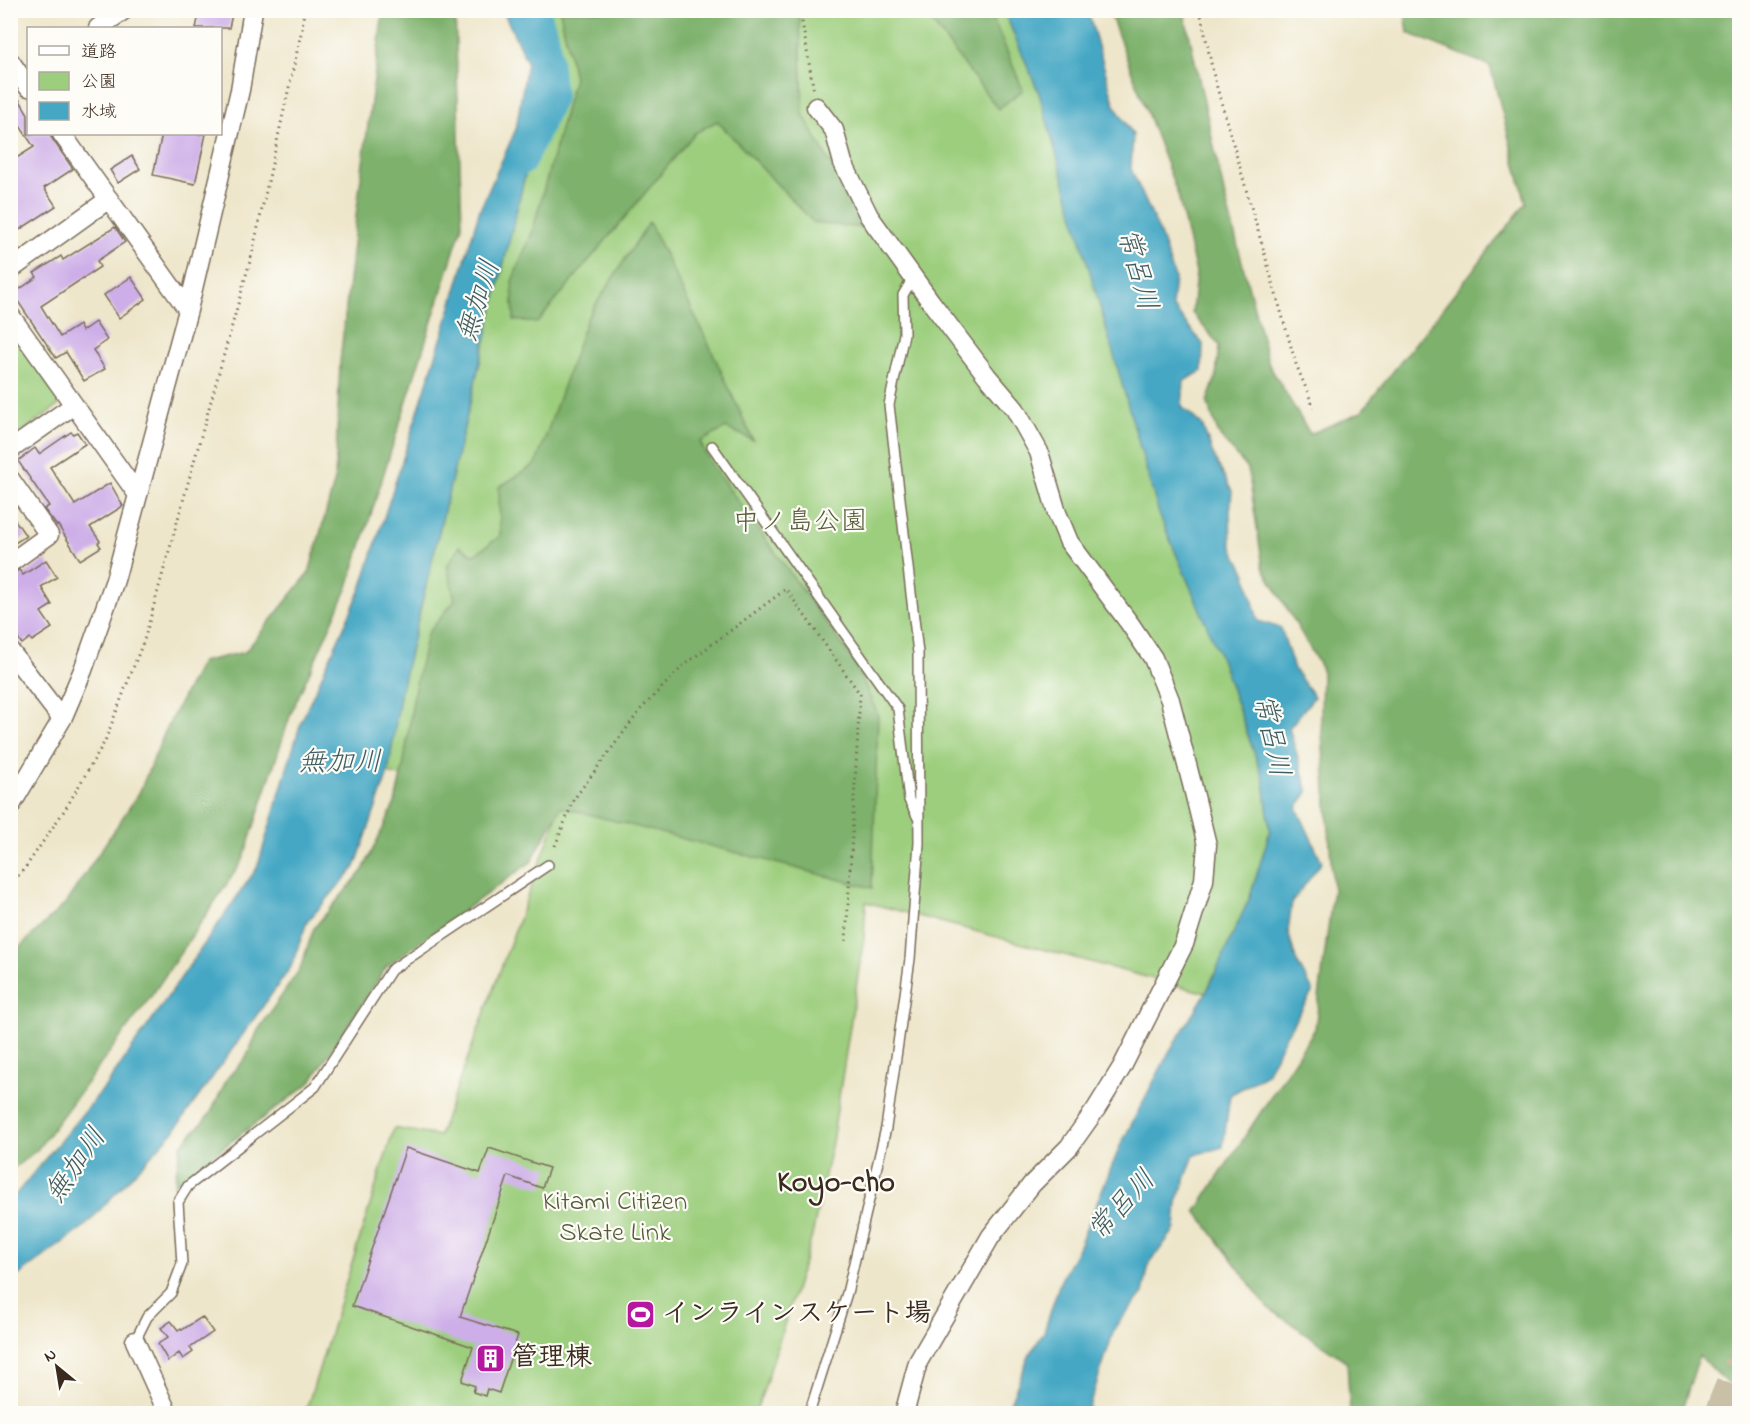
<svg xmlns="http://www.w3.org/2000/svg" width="1750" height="1424" font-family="'Indie Flower','Klee One',sans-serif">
<rect width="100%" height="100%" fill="#fdfcf7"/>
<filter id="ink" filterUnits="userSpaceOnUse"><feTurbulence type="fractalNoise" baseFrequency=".0167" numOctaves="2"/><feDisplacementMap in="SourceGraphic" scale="12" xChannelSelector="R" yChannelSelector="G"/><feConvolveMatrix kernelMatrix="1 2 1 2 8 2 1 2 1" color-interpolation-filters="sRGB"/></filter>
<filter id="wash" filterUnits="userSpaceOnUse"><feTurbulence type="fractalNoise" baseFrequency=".008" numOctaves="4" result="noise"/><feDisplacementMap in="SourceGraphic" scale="24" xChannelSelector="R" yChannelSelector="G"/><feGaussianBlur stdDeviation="1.35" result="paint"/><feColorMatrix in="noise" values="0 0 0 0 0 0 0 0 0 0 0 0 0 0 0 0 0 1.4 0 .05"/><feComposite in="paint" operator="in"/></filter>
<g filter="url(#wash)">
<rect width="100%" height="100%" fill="#eee6ca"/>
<!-- green -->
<path fill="#9cce7d" stroke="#6c7c4e" stroke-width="1.5" d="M539,11H1004L1039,93L1222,661L1264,781L1270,832L1250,897L1206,993L866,902L864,937L846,1052L832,1142L812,1236L764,1389L755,1413L305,1414L394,1128L439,1136L556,819L388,773L401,689L541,109Z
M10,329L59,398V405L10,440Z"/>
<!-- forest -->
<path fill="#7db16c" stroke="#5c6e45" stroke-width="1.5" d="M383,11H455L462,226L348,587L291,713L243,860L152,995L37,1150L11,1170V955L65,904L139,793L167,727L201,662L245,652L309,573L335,480L340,362L357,208Z
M560,11H814L800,17L803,114L866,228L814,223L717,121L695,133L537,323L514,320L512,281L532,233L574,78Z
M923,11H990L1023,90L998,109Z
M1109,11H1184L1225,197L1269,365L1310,434L1361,412L1526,203L1490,66L1408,33L1405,11H1739V1394L1699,1356L1681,1413H1350L1347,1362L1267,1307L1196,1211L1315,1029L1333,889L1321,719L1322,669L1263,567L1248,469L1219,435L1207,402L1216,377L1219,345L1192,313L1196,273L1178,195Z
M649,222L710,347L753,440L726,428L700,442L711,464L854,661L878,715L872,888L561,807L531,862L387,966L310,1083L174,1184L181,1145L210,1114L228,1077L246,1058L258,1030L300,969L314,928L363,870L395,803L404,762L414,693L427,634L455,600L447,566L460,546L474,555L500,536L499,487L536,464L587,318Z"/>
<!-- water -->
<path fill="#45a7c4" stroke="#406871" stroke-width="1.5" d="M503,11H539L541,109L401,689L388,773L355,867L307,922L291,967L174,1131L85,1226L11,1281V1198L16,1194L108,1083L257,868L301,722L361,589L445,327L479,212L516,129L527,62Z
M1004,11H1088L1115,106L1133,135L1131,169L1159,231L1175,278L1172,306L1203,344L1202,371L1184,381L1182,407L1202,425L1215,459L1232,491L1230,513L1231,545L1246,574L1258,621L1281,628L1294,669L1314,697L1289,728L1308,792L1297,808L1322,862L1292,902L1288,931L1296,960L1313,991L1286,1035L1267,1074L1230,1095L1223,1147L1194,1155L1177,1202L1175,1229L1149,1264L1143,1293L1115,1327L1087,1413H1006L1029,1356L1044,1332L1060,1282L1078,1248L1121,1144L1169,1052L1206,993L1250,897L1270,831L1264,781L1222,661L1159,514L1039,93Z"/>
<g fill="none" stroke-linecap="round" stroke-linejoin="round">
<!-- river -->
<path stroke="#45a7c4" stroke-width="30" d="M521,161L551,97L545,41L535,10"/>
</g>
<g id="blocks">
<!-- building -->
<path fill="#cdaee8" d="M200,10H233L229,28H196Z
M19,99L28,114V134H49L73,169L44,188L56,206L10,236V162L34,147L18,123L10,127V104Z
M162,134H206L195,184L153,175Z
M132,156L140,169L118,183L110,170Z
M115,227L125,242L97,261L100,267L41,306L60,337L79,325L82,331L95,322L107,340L93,350L105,369L84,381L66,352L56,358L13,294L37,277L34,273L61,256L63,260Z
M131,277L146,299L119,318L104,295Z
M71,432L73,434L77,432L85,444L50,467L75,505L110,483L123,506L90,527L100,541L98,543L101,547L80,560L58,525L57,526L44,509L49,506L18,461L35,448L39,454Z
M10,513L26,536L10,546Z
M46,560L57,577L41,587L52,605L41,612L52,628L32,641L30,638L22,644L10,627V574L19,570L23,575Z
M406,1148L480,1173L489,1148L549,1168L542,1188L508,1176L460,1317L518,1335L499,1393L487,1389L485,1396L473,1392L475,1386L462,1381L473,1347L352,1306Z
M202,1317L213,1332L190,1348L193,1352L183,1359L179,1353L168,1361L158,1344L168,1337L161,1328L171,1321L178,1330L181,1328L182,1330Z"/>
</g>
</g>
<g filter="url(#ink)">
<use href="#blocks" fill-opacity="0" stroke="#7a6c5a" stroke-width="1.5"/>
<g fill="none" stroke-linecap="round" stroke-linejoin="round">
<!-- highway-tunnel -->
<path stroke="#cac0a8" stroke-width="32" stroke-dasharray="32 16" stroke-linecap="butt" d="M1720,1414L1740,1364"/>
<defs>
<path id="lane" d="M712,446L898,709L909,800L918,818
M135,1341L147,1317L171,1293L182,1264L178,1202L188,1186L315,1087L391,970L548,865
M809,1414L847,1293L886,1128L910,959L919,843L918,653L889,405L904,334L903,295L913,278"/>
<path id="street" d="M98,28L124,10
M10,61L28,87
M816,107L834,130L843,163L869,216L931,302L987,376L1015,409L1039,452L1057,513L1069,542L1130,624L1153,658L1170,700L1192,784L1207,845L1204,880L1184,944L1122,1067L1096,1109L1069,1147L1032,1184L991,1236L918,1362L904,1414
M62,134L188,310
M10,270L109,199
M10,315L138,495
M10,450L74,405
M10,479L49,535L10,563
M10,651L62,719
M10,807L62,719L83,670L115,580L188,310L240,90L253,10
M135,1341L168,1414"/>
</defs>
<!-- lane casing -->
<use href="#lane" stroke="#7a6c5a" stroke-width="12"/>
<!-- street casing -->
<use href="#street" stroke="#7a6c5a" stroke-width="21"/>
<!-- path -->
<path stroke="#7a6c5a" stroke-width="3" stroke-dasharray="1.5 4.5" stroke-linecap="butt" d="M800,10L814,92
M1200,10L1214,77L1296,364L1314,408
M555,846L574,799L641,709L683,666L786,589L860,694L846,941
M10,885L25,868L66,808L105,741L145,637L252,254L302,29L304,10"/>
<!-- lane -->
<use href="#lane" stroke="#fff" stroke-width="9"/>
<!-- street -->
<use href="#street" stroke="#fff" stroke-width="18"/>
</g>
</g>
<!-- icons -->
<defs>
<symbol id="stadium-square" viewBox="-11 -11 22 22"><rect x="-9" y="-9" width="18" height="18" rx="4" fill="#b5179e" stroke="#fdfcf7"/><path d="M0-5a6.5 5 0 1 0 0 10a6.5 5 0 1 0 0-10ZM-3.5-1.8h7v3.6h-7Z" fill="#fff"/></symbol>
<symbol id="building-square" viewBox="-11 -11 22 22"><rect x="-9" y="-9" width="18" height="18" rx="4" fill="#b5179e" stroke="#fdfcf7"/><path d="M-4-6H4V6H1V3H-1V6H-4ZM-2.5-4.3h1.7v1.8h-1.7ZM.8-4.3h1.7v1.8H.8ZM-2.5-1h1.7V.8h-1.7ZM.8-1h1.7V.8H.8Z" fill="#fff"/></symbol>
</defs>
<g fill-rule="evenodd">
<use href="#stadium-square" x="624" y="1298" width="33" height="33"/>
<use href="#building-square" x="474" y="1342" width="33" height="33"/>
</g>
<g text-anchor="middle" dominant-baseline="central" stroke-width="4.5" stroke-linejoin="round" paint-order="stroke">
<!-- park labels -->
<g font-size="27" fill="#585b3a" stroke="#fdfcf7">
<text x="800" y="522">中ノ島公園</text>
<text x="615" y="1202">Kitami Citizen<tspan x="615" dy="31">Skate Link</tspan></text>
</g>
<!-- poi labels -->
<g font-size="27" font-weight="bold" fill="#3b2a1e" stroke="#fdfcf7" text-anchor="start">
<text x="662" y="1314">インラインスケート場</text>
<text x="511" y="1358">管理棟</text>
</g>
<!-- water labels -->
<g font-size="28" font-style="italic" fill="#3f5c60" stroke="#fdfcf7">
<text transform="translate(1136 270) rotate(75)">常呂川</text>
<text transform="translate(480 301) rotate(-72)">無加川</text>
<text transform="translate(1270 736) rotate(78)">常呂川</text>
<text x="340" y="763">無加川</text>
<text transform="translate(77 1166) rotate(-55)">無加川</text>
<text transform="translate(1123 1206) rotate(-47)">常呂川</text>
</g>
<!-- quarter labels -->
<g font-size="30" font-weight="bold" fill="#3b2a1e" stroke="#fdfcf7">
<text x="836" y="1184">Koyo-cho</text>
</g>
</g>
<!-- margin -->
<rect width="1750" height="1424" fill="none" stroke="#fdfcf7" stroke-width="36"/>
<!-- legend -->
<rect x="27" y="27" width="195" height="108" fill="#fdfcf7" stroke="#afa8a0" stroke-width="1.5"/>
<rect x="39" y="46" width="30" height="9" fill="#ffffff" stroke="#afa8a0" stroke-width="1.5"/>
<text x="81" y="57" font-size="18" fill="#3b2a1e">道路</text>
<rect x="39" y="72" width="30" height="18" fill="#9cce7d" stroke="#afa8a0" stroke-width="1.5"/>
<text x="81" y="87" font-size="18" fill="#3b2a1e">公園</text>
<rect x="39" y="102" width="30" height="18" fill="#45a7c4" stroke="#afa8a0" stroke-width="1.5"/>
<text x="81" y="117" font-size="18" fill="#3b2a1e">水域</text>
<!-- north arrow -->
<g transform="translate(57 1367) rotate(330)" stroke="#fdfcf7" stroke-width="4.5" paint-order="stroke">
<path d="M0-4.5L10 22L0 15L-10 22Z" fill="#3b2a1e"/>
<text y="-9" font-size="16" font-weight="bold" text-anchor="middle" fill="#3b2a1e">N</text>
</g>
</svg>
